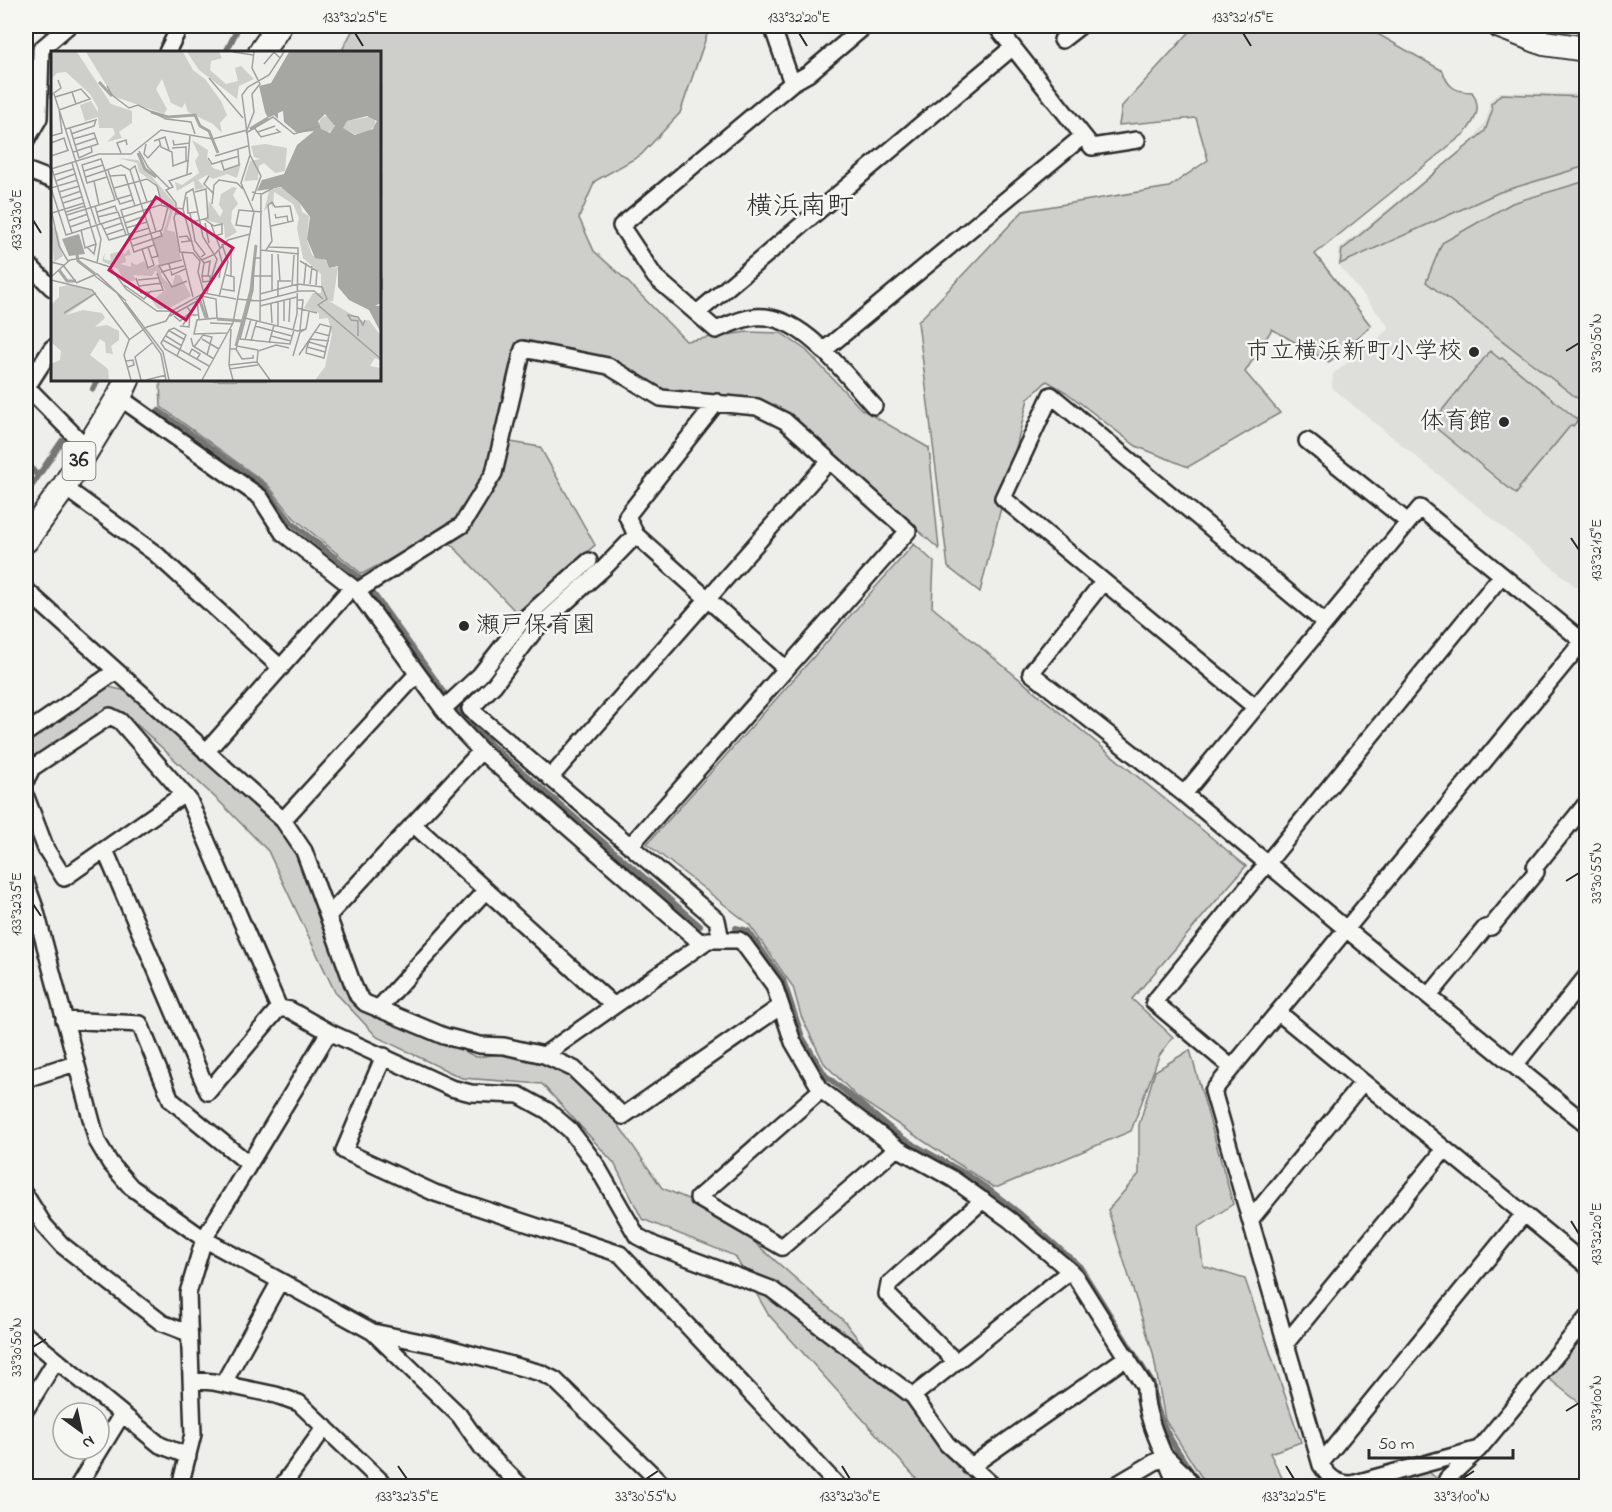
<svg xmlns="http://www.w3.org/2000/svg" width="1612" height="1512" font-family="'Indie Flower','Klee One',sans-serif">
<rect width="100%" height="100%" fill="#eeeeea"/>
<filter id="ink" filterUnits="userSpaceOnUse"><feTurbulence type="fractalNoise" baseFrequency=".0167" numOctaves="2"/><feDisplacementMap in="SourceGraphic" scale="12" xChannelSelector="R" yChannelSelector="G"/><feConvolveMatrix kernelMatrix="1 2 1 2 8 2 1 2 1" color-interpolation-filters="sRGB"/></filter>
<g filter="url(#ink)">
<!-- built -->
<path fill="#dededb" d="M1499,92L1586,94V595L1332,388L1333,374L1388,330L1389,327L1338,264L1339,249L1473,140L1486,120L1489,110V102Z"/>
<!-- green -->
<path fill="#cececa" stroke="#7c7c7a" stroke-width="1.5" d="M355,26H710L680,113L641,155L595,181L579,218L594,251L626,280L686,341L747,332L781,333L806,350L861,409L929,448L939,549L789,417L662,393L554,350L518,343L492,472L460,522L362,574L294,518L267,484L161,407L160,380H380V52H341Z
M1195,26H1369L1374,32L1443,71C1447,87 1456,92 1472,92C1482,107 1476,120 1465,133L1315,254L1371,326L1329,362L1272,329L1245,372L1280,413L1188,467L1136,446L1066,392L1047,381L1028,399L980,592L948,567L918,322L1023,211L1169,187L1208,160L1196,118L1119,125L1122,106Z
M1501,94L1586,97V166L1500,192L1340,264L1342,250L1485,131L1492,111L1491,104Z
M1586,181V397L1577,398L1426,282L1442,243L1512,203Z
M1490,351L1500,359L1502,358L1578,420L1573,426L1571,425L1519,488L1520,489L1516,494L1431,424Z
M505,441L540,447L595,545L517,613L447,540Z
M914,544L934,562L932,607L1246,866L1132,999L1173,1037L1159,1056L1131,1131L998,1187H993L858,1098L824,1063L801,1016L793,987L749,924L647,844Z
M100,685L144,695L200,759L247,778L297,854L350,968L382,1011L476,1057L546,1049L604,1104L662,1188L721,1213L844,1321L913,1409L986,1486H923L768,1314L735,1256L642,1219L614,1163L542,1084L462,1078L377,1037L335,992L268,851L221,803L129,717L90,726L26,766V737Z
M1190,1050L1233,1204L1198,1228L1203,1266L1245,1279L1301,1442L1270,1453L1286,1486H1207L1165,1420L1153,1353L1108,1210L1139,1174V1125L1155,1071Z
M1586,1332V1408L1548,1378Z
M1424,1468L1446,1486H1350Z"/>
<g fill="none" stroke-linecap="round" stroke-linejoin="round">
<!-- stream -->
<path stroke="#757573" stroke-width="6" d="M226,52L239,26
M93,389L98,380
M159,411L264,486L292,523L358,576
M26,463L38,476
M26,494L62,441
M372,592L444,692
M457,707L491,745L700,926
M736,928L748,931L783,980L802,1037L825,1075L902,1138L966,1174L992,1192L1019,1213L1080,1267L1153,1384C1156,1426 1179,1452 1201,1486"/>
<defs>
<path id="minor" d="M772,26L792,83
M865,26L808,74L792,83L621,226L655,277L716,330C728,325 742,318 755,317C803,313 844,374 874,406
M996,26L1092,147L1137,140
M1062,40L1080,26
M167,52L180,26
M26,141L39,118L41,49L68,26
M26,170L52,180
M26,262L52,288
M697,313L1013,47
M823,351L1083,136
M26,386L87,448
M27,387L52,348
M119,397L260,497L283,533L357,591L450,718L481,751L702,944
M1307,441L1408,522
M64,487L156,554L281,668
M636,535L627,516L717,402
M1103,582L1031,673L1184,794L1346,929L1586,1124
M26,590L283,820L304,851L352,982L358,996L365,1003L444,1036L480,1045L504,1046L544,1055L708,940H739L743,943L774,985L793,1042L821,1090L897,1148L953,1179L1010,1220L1070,1271L1075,1276L1145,1387C1144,1418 1166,1457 1177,1486
M357,591L462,525L494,473L523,349L608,366L661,398L757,407L785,421L908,531L630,846
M1255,707L1003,498L1051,395L1324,622
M443,709L480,675L523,620L589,561
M26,733L116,671
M206,752L352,587
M550,778L829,461
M26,780L32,768L110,716L120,721L189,800L279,1008L290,1010L329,1032L451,1088L471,1093L519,1095L548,1111L570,1130L595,1163L637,1236L654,1245L771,1289L913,1396L947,1444L993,1486
M1184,794L1420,508L1586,644
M26,797L46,849L64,878L184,794
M283,820L417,674
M413,824L614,1006
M105,850L208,1092L279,1008
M26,883L35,908L97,1141L110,1163L131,1187L204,1239L373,1332L445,1347L541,1373L555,1380L664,1486
M328,916L481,751
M721,940L717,920L470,709L494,685L535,630L605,567L636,535L786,669
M1429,996L1485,928L1491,927L1536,872L1535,867L1586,804
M378,1009L486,890
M1279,1013L1586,1265
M64,1020L140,1024L171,1100L249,1164
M544,1055L574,1069L623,1116L781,1006
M384,1056L344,1151L435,1193L620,1254L838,1486
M1515,1065L1586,977
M1232,1068L1154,1002L1502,575
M26,1079L75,1063
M821,1090L698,1198L782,1247L897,1148
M26,1196L44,1225L62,1245L162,1323L188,1333
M1251,1219L1363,1082
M373,1332L459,1415L483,1449L521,1486
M26,1335L160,1445L188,1456
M1286,1343L1445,1149
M956,1362L887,1294L889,1284L983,1200
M192,1380L213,1382L276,1395L299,1403L386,1486
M223,1384L280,1281
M913,1396L1070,1271
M26,1409L56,1360
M1479,1449L1352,1484C1337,1484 1329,1478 1321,1465L1213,1091L1583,641
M1321,1463L1524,1214
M970,1467L1127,1357
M78,1486L122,1414
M180,1486L193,1434L188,1293L204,1239L329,1032
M282,1486L325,1427
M1114,1486L1165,1456L1184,1474L1192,1486
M1456,1486L1447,1479L1479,1449L1586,1319"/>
<path id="primary" d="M1500,26L1544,43L1586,49
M261,52L279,26
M26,540L64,487L119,397L127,380"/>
</defs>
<!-- minor casing -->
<use href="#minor" stroke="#2b2b2b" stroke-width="20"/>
<!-- primary casing -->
<use href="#primary" stroke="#2b2b2b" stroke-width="28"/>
<!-- minor -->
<use href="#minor" stroke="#f6f6f2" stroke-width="15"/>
<!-- primary -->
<use href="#primary" stroke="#f6f6f2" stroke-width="24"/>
</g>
</g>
<!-- ticks -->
<path fill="none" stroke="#2b2b2b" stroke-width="2" d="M355,33L363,46M799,33L807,46M1243,33L1251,46M33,220L41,233M1566,351L1579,343M1571,538L1579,550M1566,881L1579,873M33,904L41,916M1571,1221L1579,1234M33,1347L46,1339M1566,1411L1579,1403M398,1466L407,1479M842,1466L850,1479M1286,1466L1294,1479M646,1479L658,1471M1462,1479L1474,1471"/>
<!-- markers -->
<g fill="#2b2b2b" stroke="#f6f6f2" stroke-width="2">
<circle cx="1474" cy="352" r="6"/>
<circle cx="1504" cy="422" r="6"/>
<circle cx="464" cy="626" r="6"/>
</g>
<g text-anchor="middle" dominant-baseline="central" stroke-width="5" stroke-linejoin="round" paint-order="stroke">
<!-- shield labels -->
<rect fill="#f6f6f2" stroke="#686867" stroke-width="1.5" x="62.5" y="442" width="33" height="38" rx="4.5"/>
<g font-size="22" font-weight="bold" fill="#2b2b2b">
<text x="79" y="461">36</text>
</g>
<!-- poi labels -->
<g font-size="24" fill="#2b2b2b" stroke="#f6f6f2" text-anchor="end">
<text x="1462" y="352">市立横浜新町小学校</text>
<text x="1492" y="422">体育館</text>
<text x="476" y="626" text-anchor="start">瀬戸保育園</text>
</g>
<!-- quarter labels -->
<g font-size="27" fill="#2b2b2b" stroke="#f6f6f2">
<text x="800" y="207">横浜南町</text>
</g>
</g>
<!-- overview -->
<g transform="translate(51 51)">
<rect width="330" height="330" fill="#eeeeea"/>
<path d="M0,1H26L60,53L81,60V72L68,81L71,87L56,91L64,83L62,77H48L47,66L34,70L29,54L40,50L47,61V57L39,43L15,21L6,22L0,28ZM35,1H132L142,19L154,28L170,50L176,64L169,72L171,82L162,73L137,61L134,52L131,57L120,52L111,28L105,38L116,58L113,63L62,45ZM136,1H168L171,7L160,10L159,19L175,33L187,30L184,17L190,15L203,28L188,35L186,48L148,19ZM323,65L325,74L318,80L306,84L291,77L295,70ZM268 73a8 8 0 1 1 16 0a8 8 0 1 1-16 0ZM141,89L157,99L156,108L162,117L171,120L190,112L186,127L176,123L162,128L156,124L147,129L154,137L144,139L143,130L126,140L124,131L131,134L148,122L144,110L148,104ZM214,93L236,97L234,120L224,122L213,112L208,115L207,129L193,130L199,110L209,108L203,106L200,95ZM67,107L87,109L124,153L116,179L124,181L130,208L108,215L111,226L121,236L124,224H129L140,245L117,258H107L101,250L114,239L105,219L101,225L82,224L85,229L74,232L67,218L51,210L54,201L53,208L60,210L59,203L70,200L73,203L78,198L80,204L74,205L75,211L69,213L80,216V211L85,214L93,210L98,218L108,213L102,189L112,182L119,160L113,154L104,132L88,121L86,112ZM182,136L186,137L182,144L187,153L181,160L180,171L186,181L174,188L173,174L155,169L158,150L169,166L172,160L168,154L170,143ZM224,137H232L249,151L251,161L258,165L256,189L261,204L275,210L278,217L287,216L282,250H278L312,270L318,269L330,285V310L324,307L319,315L330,317V329H264L274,316L281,283L277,267L268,268V262L253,257L262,242H270V223L252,207L246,177L248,167L242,153L223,141L222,157L220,153L213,160L218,140ZM0,173L7,182L12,205L3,211ZM18,234L40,239L43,244L15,264L32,259L51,262L54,267L44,276L56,274L68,280V289L60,295L62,303L55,302L54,291L49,288L39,304L57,318L58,329H0V313L9,309L10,300L0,291V254L8,246V236Z" fill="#cececa"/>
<path d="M238,1H330V252L324,255H330V282L318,259L298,249L287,236V215L278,217L275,209L264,207L256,188L259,166L248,151L230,136L206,140L211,129L233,123L246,94L263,80L246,82L233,71L232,60L227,62V68L223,64L217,67L214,61L208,35L220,32ZM274,63L284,75L279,82L270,78L267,70ZM316,65L326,70L322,78L304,84L292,77L296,70ZM28,183L34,203L18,205L11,188Z" fill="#a6a6a3" fill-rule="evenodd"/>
<path fill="none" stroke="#a6a6a3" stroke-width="3" d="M48,31L61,45M100,61L117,66L144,64L149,75L158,80L167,102M199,78L217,67M87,102L94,118L105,126M26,203L27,210L44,223M8,219L16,230H25M148,247L155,267M166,268L191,270M185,295L200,239L205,194"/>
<path fill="none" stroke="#a0a09e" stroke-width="1.5" d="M182,1L202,4M213,13L223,1L229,7M158,27L192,67M56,35L61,44L78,57L87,54L115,68L140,71L144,83M3,43L50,188L46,212M0,44L10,37L7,29M4,46L21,41L25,53M8,59L39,48L30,38L21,41M202,75L210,86L229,81L225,78M19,77L28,107L41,101L40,95M15,78L45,69L43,75L20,83M207,81L224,75M195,82L222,66L243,83L269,75M0,85L11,82L8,58M108,88L110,96L121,101L122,115L138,109M122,89L123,94L139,92M103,90L114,86L118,99M0,92L13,87L17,100M95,93L93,103L97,107L110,93M24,94L45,87M121,97L135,96V110M88,100L97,116L118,137M22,101L47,93L43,82L22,88M70,102L66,92L75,89L76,94M199,104L210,125L201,150M0,105L18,99M164,105L197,95M157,107L161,113L188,105M170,109L173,119L188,114L187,99M21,112L45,193L34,197L30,179M0,118L48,103H80L110,79L162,88L196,79L203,61L201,43L209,33L201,17L203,1M1,118L21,182M57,119L66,148L80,144M79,119L84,115L96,151M33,120L52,114M136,123L139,84M3,124L22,118M59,125L74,124L84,155M158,125L153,133L163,143M35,126L70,114L79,119L107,205L100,207M5,130L24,123M43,130L48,154M0,137L15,184L109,154L117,156L111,179L79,189M0,137L27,129M63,137L96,128L106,135L111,153M8,141L28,135M201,141L211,143L222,137M136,146L137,162L146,161M10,147L30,140M67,148L69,153L82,149M12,152L31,146M161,153L163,134L168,129L186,132L192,138M44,155L49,173M98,157L105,181M0,158L8,195L17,210M132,158L126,157L123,167L129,201L142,202L149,210L147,221L153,242M15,161L34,155M46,161L64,155L66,160M1,162L33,152M139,162L144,190L154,203L150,206M133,163H125V152L115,139L122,136L118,130L141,122M224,163L225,167L236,165L237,171M16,164L64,149L50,108L31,114L36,132L56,126M47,166L67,161L75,184M153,168L163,175L171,173V183L163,185M17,170L37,163M141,171L157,167L155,138L144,141M50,172L58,189L98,177M74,172L94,165M154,172L158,192M160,173L169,197M19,176L39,169M200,176L185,174L188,159L211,161M75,177L96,171M53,178L71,172M55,184L73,178M128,186L136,185L139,190L130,191M103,194L83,201L70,159L110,147M81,195L111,185L109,179M36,196L43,203L45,193M218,196L247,197L246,263L242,279M91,198L97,217L103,214L97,196M209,199L248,203M215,199L221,190L217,154L221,151L224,156L239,155L242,170L220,175M180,200V226M131,202L142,246M221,203V240M227,203L229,230M209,207H203L202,239L189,288L239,293L243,279M131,209L108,215L121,236L136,230M151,209L164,203L177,189L199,183M249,210L266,220L265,234M0,211L12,214L25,231M153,212L159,210L157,225M118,213L121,224L134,218M110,221L133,215M44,225L66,242L110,303L115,329M151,225H159V230L152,231L151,225L153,212L143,199L132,158L135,142L142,138L152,186L166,208L156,242M202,225H221M0,226L19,209L31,207L59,216L75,238L106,260H121L153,242L185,248M85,227L90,242L112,239L106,222M168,227L171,211L168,200M0,229L41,239L78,288M87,229L107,227M25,232L46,223L75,250M253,233L255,212M259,233L261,215M73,234L93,248L100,240M88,235L111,232M241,235L243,204M171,238L183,240V226L175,224M209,243L247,233L271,236L276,248L267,254L330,308M151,245L165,248L166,267L146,269L143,283L177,282M151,245L157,267M227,245V230H240M168,246L177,211L171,193M146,248L148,268M186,248L209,250L248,240H263L272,248M246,249H252L249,279M233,250V270M74,251L112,301L118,329M220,253L221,272M209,255L246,246M246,257L266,262M13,262L45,242M119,265L146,250M123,265L129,270L140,261L136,256M194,267L247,280L255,278M209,270L210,143M238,271L239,248M159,272L181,273M132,274L138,264H147M129,275L138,276L139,263M204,275L241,285M227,275V251M180,278L178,314L182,329M117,279L134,289M262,283L264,281L279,285M115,285L131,295M220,285L240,290M307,285V270L300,269L297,264L307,266L312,274L314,269M140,287L142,295L163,308M151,288L168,298M112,289L158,315M194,289L200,268M200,290L206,269M258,291L256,296L274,301M218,292L223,274M143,296L152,284L161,286L156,304M275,296L258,291L259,288L278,290M179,298H185L191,308L202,307V304M185,298L186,295L207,299M138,304L141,298L149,303L146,308M248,304L269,273L280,276L273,307L255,302L256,296M126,305L135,284L123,277L118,279L110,292L114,298L150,319M242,305L249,281L255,278L258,261M75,310L82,309L83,314L77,316M178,314L206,311M178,318L207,314M80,329L73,304L78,289L96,276L115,270L121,260M90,329L84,306L101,292M95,329L115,324M151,329L182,272L203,161L190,132L199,104L191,44L197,36L218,24L233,1M219,329L206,311L207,300L225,294L238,297"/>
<path fill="#c2185b" fill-opacity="0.15" stroke="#c2185b" stroke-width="3" d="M105,146L182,197L135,269L58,219Z"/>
<rect width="330" height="330" fill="none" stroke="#2b2b2b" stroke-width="3"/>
</g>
<!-- margin -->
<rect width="1612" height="1512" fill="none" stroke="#f6f6f2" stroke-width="66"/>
<!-- north arrow -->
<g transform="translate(81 1431) rotate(147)"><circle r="28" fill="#f6f6f2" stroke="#a5a5a2" stroke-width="1.5"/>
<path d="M0-4.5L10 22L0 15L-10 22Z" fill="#2b2b2b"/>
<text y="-9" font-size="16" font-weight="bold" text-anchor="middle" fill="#2b2b2b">N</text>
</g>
<!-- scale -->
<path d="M1369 1449v9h144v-9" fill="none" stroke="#2b2b2b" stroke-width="3"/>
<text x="1378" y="1449" font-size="18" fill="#2b2b2b" stroke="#f6f6f2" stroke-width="4.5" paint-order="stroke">50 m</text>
<rect x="33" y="33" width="1546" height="1446" fill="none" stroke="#2b2b2b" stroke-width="2"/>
<g font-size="15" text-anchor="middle" fill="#2b2b2b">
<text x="355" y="22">133°32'25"E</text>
<text x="799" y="22">133°32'20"E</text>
<text x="1243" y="22">133°32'15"E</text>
<text transform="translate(16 220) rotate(-90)" y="5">133°32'30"E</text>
<text transform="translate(1596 343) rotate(-90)" y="5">33°30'50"N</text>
<text transform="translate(1596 550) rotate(-90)" y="5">133°32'15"E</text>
<text transform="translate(1596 873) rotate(-90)" y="5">33°30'55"N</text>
<text transform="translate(16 904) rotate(-90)" y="5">133°32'35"E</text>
<text transform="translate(1596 1234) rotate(-90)" y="5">133°32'20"E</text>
<text transform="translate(16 1347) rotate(-90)" y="5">33°30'50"N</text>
<text transform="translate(1596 1403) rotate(-90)" y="5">33°31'00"N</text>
<text x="407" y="1501">133°32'35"E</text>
<text x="646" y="1501">33°30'55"N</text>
<text x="850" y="1501">133°32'30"E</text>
<text x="1294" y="1501">133°32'25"E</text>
<text x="1462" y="1501">33°31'00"N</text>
</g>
</svg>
